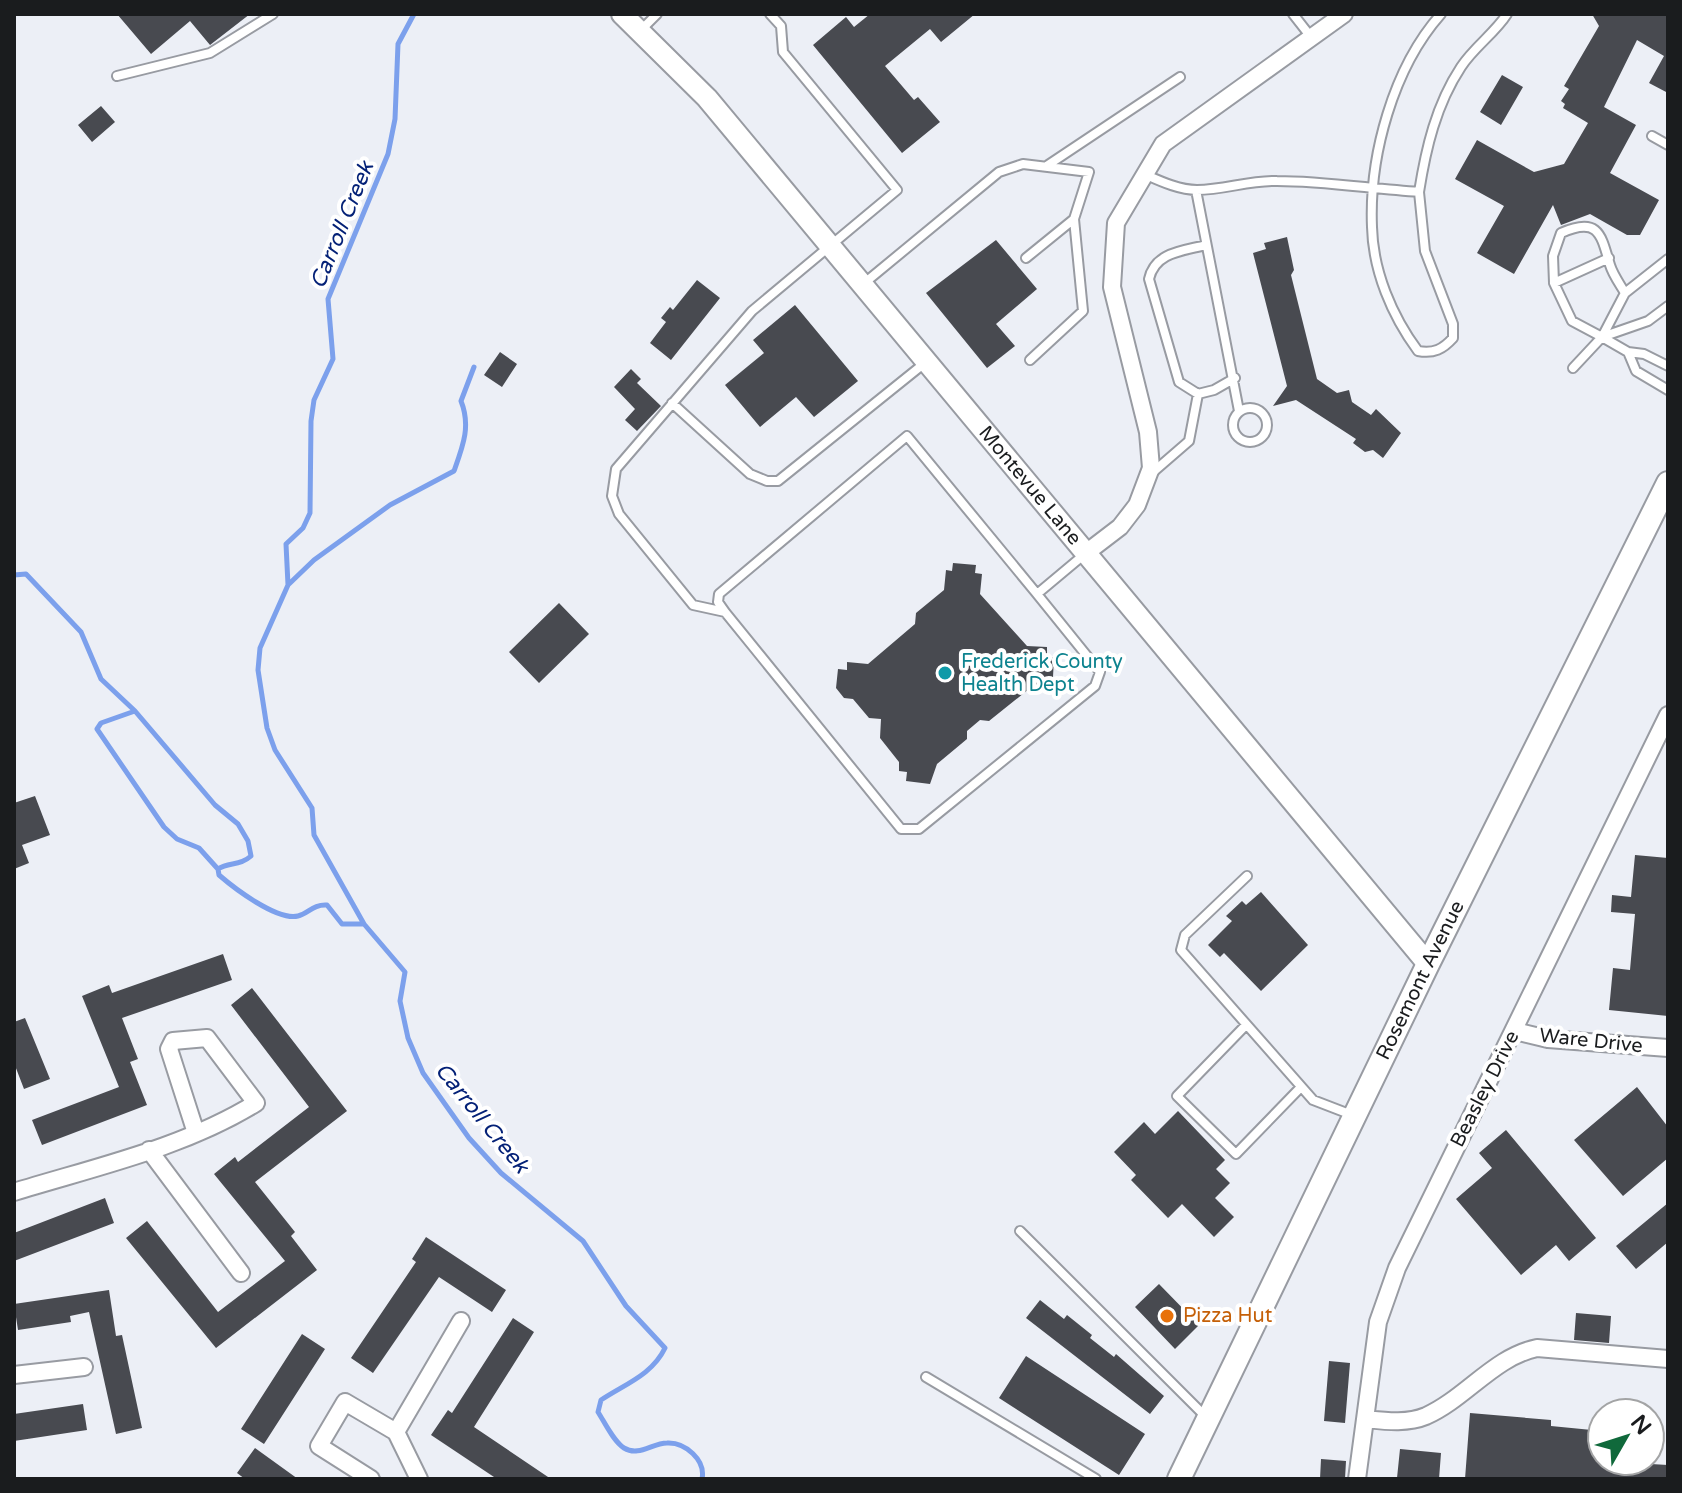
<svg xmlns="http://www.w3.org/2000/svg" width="1682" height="1493" font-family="'Varela Round',sans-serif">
<rect width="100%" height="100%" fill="#eceff6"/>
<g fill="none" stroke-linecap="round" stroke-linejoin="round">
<!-- stream -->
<path stroke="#7ca0ec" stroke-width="5" d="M414,14L398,44L395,119L388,154L328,299L333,359L314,400L311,421L310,513L303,528L286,544L288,585L260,648L258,670L267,728L275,750L312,808L314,835L364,924L405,972L400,1001L408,1038L423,1073L469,1138L501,1173L583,1241L626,1306L665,1348C652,1375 625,1384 601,1400L598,1412C605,1423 614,1442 624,1448C639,1457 652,1443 667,1443C685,1442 706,1460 702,1479
M14,575L26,574L81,632L101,679L135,711L215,805L238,824L248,841L251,856C240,866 229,862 218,869L219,875C234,888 277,921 298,916C308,914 313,904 327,905L342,924H364
M289,584L314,560L390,505L454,471C463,446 471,426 461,401L474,367
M135,711L101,723L97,729L164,827L177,839L199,848L217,868"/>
</g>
<!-- building -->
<path fill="#484a50" d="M117,14H250L210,45L190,21L151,54Z
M870,14H975L941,42L930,29L885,66L914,100L918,97L940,122L902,153L813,45L846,17L854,27Z
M1592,14H1668V93L1649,83L1664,56L1637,40L1604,107L1636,125L1610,173L1659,200L1640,235H1627L1590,214L1561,225L1553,205L1514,274L1477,253L1504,206L1455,179L1477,140L1534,172L1564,164L1588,123L1563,108L1565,104L1561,101L1569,89L1564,86L1599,26Z
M1502,75L1523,87L1501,125L1480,112Z
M101,106L115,122L92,142L78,125Z
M1287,237L1294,270L1291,275L1317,379L1337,393L1349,390L1352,402L1371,415L1376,409L1401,433L1383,458L1373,450L1365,452L1353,443L1356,439L1296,400L1273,406L1287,386L1253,253L1266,249L1264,243Z
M996,240L1037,289L996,324L1015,346L987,368L926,293Z
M697,280L720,298L671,360L650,343L666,322L661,318L670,307L673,310Z
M795,305L858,381L814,417L796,397L760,427L725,385L764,353L753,340Z
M500,352L517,364L502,387L484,375Z
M631,369L641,379L637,383L661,406L637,431L625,420L635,409L614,387Z
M953,563L976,565L975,573L982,574L980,594L1027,646L1047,647V657H1054L1053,677H1047V685H1034L989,721L980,720L967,731V739L937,764L930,784L906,781L907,772L899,771V762L880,738L881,719L869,718L853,699L844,698L836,688L838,669L847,670V662L868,664L915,624L916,613L944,590L946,570L952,571Z
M559,603L589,634L539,683L509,652Z
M35,796L50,835L22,845L29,863L14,869V803Z
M1635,855L1668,858V1016L1609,1010L1613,968L1630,970L1635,914L1611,912L1612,895L1631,897Z
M1261,892L1308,945L1261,991L1224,953L1220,957L1208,945L1232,921L1226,916L1242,901L1246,905Z
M223,954L232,980L122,1018L138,1059L130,1062L147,1105L42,1145L32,1120L119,1087L82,996L109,985L112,993Z
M252,988L347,1111L255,1182L295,1232L291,1236L317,1270L216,1348L126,1238L147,1221L218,1312L285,1261L214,1174L235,1157L238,1162L309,1107L231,1005Z
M25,1018L50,1079L24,1089L14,1063V1022Z
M1637,1087L1668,1127V1158L1623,1196L1574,1140Z
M1178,1111L1225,1160L1216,1169L1230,1183L1215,1198L1234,1217L1214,1237L1182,1204L1168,1218L1131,1180L1136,1175L1114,1152L1144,1122L1155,1134Z
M1506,1130L1596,1238L1569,1261L1556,1245L1521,1275L1456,1199L1492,1168L1479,1153Z
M105,1198L114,1223L14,1261V1233Z
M1668,1203V1242L1636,1269L1616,1246Z
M426,1237L506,1290L492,1312L439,1277L373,1373L351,1358L416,1262L412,1259Z
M1159,1284L1199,1325L1175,1349L1135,1307Z
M109,1290L116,1336L122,1335L142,1428L116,1434L89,1312L70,1316L71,1322L18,1330L14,1304Z
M1040,1300L1064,1319L1067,1315L1092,1335L1090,1338L1114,1357L1116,1354L1164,1396L1150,1414L1026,1318Z
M1576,1313L1611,1316L1609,1343L1574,1340Z
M513,1318L534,1332L474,1427L551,1479H497L431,1435L448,1410L452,1413Z
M302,1334L325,1349L264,1444L241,1429Z
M1026,1356L1145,1434L1119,1475L999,1398Z
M1329,1361L1350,1363L1345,1423L1324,1421Z
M83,1404L87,1430L14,1441V1414Z
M1470,1413L1551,1420V1426L1602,1431L1599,1461L1668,1465V1479H1465Z
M255,1448L298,1479H245L237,1473Z
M1400,1449L1441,1453L1439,1479L1397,1478Z
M1321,1459L1346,1461L1345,1479H1320Z"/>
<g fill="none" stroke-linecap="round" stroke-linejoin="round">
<defs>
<path id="service" d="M770,14L781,26L783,52L897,190L752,311L616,469L612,496L619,514L693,605L725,612L901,829H919L1095,686L1100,672L1037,594L1086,553
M1293,14L1311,37
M641,30L657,14
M117,76L210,53L273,14
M1652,136L1668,145
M1048,165L1180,77
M1144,174C1160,181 1179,190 1197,190C1224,190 1250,180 1277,181C1324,181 1372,189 1419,192L1425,251L1453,324V338C1443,349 1434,354 1418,351C1392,316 1373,271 1372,227C1369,156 1393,68 1441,14
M1196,190L1239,411
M1419,192C1426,148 1436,105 1461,67C1474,47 1495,33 1507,14
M1206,245C1183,251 1155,252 1149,279L1179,382L1198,394L1214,390L1235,378
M1026,258L1074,219
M1554,283L1609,258
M862,285L999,172L1023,164L1089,172L1074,219L1083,311L1030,360
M1625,293C1620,284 1613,275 1610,265C1601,235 1599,216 1561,233L1553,256L1554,283L1572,321L1602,337L1648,321L1668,306
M1602,337L1625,293L1668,259
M1668,366L1644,354L1628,352L1636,371L1668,390
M1573,368L1602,337L1628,352
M672,403L750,474L767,481H778L926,362
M1233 425a17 17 0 1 1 34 0a17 17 0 1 1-34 0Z
M1152,473L1189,441L1198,394
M725,612L718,602L719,594L907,436L1037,594
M1247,876L1185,935L1181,950L1313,1100L1352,1115
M1246,1025L1177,1096L1236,1154L1301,1087
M1020,1231L1206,1417
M926,1377L1096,1479"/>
<path id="minor" d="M1086,553L1120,527L1137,505L1151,468L1148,432L1112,287L1116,223L1163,144L1344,14
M1515,1031L1548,1039L1668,1048
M149,1150L241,1273
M14,1192C95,1167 183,1148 256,1103L207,1038L173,1041L169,1049L196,1133
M14,1375L84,1367
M1365,1419C1385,1421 1407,1424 1426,1416C1466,1398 1494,1357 1537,1348L1668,1359
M396,1432L461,1321
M371,1479L319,1446L345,1402L396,1432L419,1479
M1357,1479L1378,1322L1397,1268L1668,715"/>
<g id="tertiary">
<path id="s1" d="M622,14L707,98L1428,964"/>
</g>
<g id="secondary">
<path id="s2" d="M1179,1479L1428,964L1668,483"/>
</g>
</defs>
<!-- service casing -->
<use href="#service" stroke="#989ba2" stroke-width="12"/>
<!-- minor casing -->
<use href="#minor" stroke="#989ba2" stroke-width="20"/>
<!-- tertiary casing -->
<use href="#tertiary" stroke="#989ba2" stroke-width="24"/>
<!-- secondary casing -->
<use href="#secondary" stroke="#989ba2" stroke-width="26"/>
<!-- service -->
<use href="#service" stroke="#fff" stroke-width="8"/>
<!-- minor -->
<use href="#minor" stroke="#fff" stroke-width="16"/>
<!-- tertiary -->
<use href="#tertiary" stroke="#fff" stroke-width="20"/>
<!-- secondary -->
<use href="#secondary" stroke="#fff" stroke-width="22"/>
</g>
<!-- markers -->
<circle fill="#0f9aa8" stroke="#fff" stroke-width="3" cx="945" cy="673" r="8"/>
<circle fill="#e8710a" stroke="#fff" stroke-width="3" cx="1167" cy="1316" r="8"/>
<g text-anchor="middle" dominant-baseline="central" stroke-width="8" stroke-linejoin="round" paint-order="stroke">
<!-- street labels -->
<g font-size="20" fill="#1a1c1e" stroke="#fff">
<text stroke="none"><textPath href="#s1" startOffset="624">Montevue Lane</textPath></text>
<text stroke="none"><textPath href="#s2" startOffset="554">Rosemont Avenue</textPath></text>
<text transform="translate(1591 1041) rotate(6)">Ware Drive</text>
<text transform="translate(1485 1089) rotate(-63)">Beasley Drive</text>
</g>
<!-- culture labels -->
<g font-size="20" fill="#0d838f" stroke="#fff" text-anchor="start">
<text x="961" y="662">Frederick County<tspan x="961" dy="23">Health Dept</tspan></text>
</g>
<!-- food labels -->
<g font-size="20" fill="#c56008" stroke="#fff" text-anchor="start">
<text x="1183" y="1316">Pizza Hut</text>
</g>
<!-- water labels -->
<g font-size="22" font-style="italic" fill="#042177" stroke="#fff">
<text transform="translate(342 225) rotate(-68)">Carroll Creek</text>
<text transform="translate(482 1118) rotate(51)">Carroll Creek</text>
</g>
</g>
<!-- border -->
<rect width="1682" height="1493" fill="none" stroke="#1a1c1e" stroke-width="32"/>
<!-- north arrow -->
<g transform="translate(1626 1437) rotate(51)"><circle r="38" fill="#ffffff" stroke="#a3a4a5" stroke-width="2"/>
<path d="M0-6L14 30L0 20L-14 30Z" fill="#10693b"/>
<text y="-12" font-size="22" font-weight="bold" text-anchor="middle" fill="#1a1c1e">N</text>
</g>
</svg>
